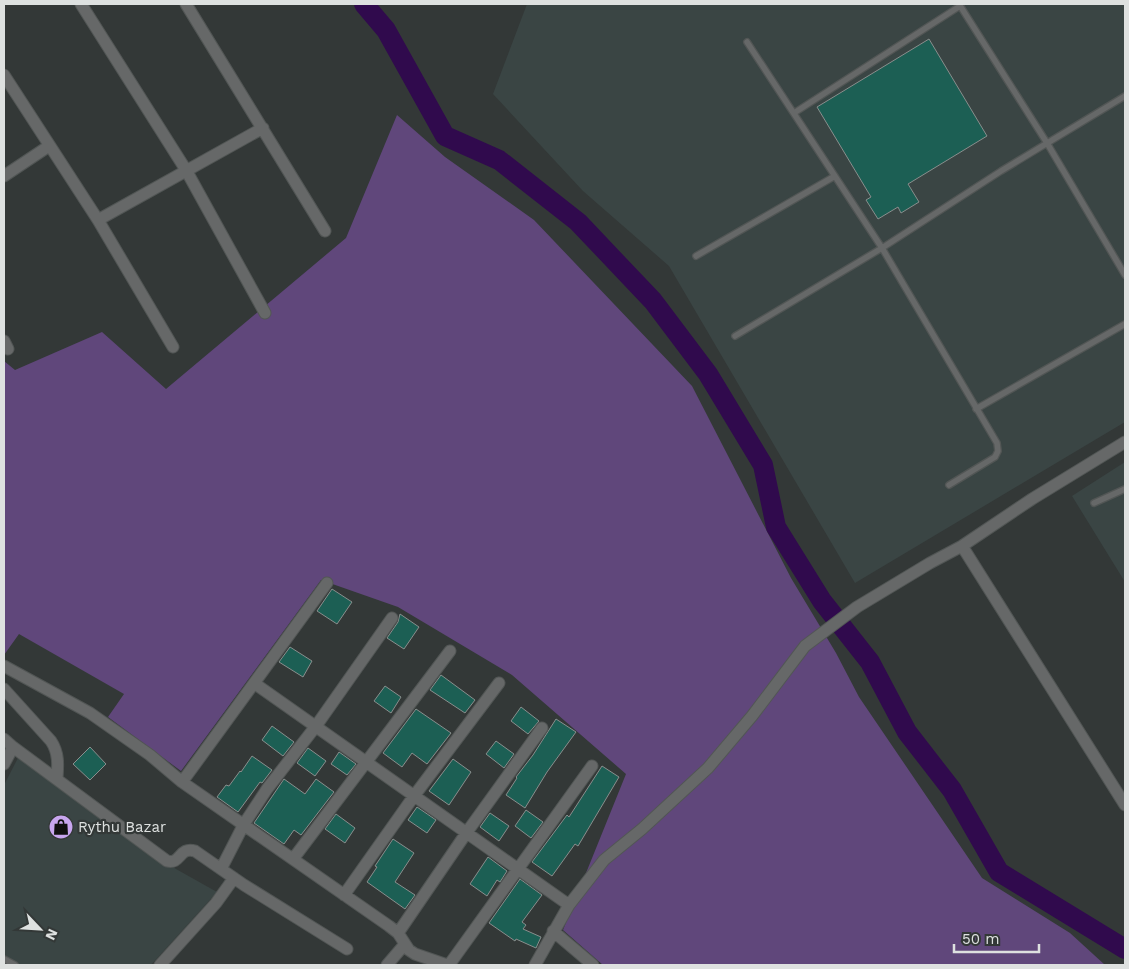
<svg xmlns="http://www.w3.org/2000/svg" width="1129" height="969" font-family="'Work Sans',sans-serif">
<rect width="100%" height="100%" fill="#333837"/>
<!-- built -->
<path fill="#3a4544" d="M527,4H1125V422L855,583L669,266L583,191L493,94Z
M1125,462V582L1072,496Z
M19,756L176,869L217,892L151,965H4V785Z"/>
<!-- green -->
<path fill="#60477b" d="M397,115L445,157L534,220L692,386L791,578L836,653L859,697L982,878L1070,933L1105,965H603L563,930L626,774L512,675L398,607L321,580L181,771L108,717L124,694L19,634L4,655V361L15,370L102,332L166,389L346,238Z"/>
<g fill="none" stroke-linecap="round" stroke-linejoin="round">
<!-- river -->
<path stroke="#300a4d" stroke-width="20" d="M364,4L386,30L445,136L499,160L578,222L653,301L708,374L763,465L776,527L822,601L870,662L907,732L952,790L999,872L1125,949"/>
</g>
<!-- building -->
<path fill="#1c5f54" stroke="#898e8d" d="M929,39L987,136L908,184L919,202L901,213L898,207L878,219L866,200L871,197L817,107Z
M332,589L352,602L337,624L317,611Z
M400,614L419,627L404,649L387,638L398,622Z
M290,647L312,661L303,677L279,662Z
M441,675L475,700L465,713L430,690Z
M385,686L401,697L391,713L374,701Z
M521,707L539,721L528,734L511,721Z
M416,709L451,733L427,764L412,753L402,767L383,753Z
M556,719L576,732L547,772L525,808L506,795L517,778L516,777L533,755Z
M272,726L294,742L283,756L262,740Z
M496,741L514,754L504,768L486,754Z
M90,747L106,764L90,780L73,764Z
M308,748L326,761L315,776L297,763Z
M339,752L356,764L347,775L331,764Z
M252,756L272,770L262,783L260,782L238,812L217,797L226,785L229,786L240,771L241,772Z
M453,759L471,772L449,805L429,791Z
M602,766L619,777L578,846L575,844L552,876L532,862L567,815L569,817Z
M284,779L305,794L316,779L334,792L301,835L294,830L284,844L254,823Z
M417,807L436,820L427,833L408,820Z
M526,810L543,822L531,838L515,826Z
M490,813L509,826L499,841L480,827Z
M336,814L355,828L345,843L325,829Z
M393,839L414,853L395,882L415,895L405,909L367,882L377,867L375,866Z
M488,857L507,871L500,882L497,880L487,896L470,884Z
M520,879L542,895L522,922L526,925L523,929L541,937L536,948L516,939L515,941L489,923Z"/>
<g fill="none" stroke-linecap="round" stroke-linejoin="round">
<defs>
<path id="lane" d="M959,4L1047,143L1125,275
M747,42L882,248L997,443L998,451L995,457L949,485
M794,113L960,6
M696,256L835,176
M735,336L882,248L1001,171L1125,96
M976,409L1125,324
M1094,503L1125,489
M4,959L15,965"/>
<path id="street" d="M81,4L186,170L265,313
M186,4L325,231
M4,75L98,220L173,347
M4,176L49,146
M98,220L263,128
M4,341L8,349
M962,546L1125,805
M4,666L90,713L150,755L182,782L389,926L398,933L409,950L415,954L447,965
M254,683L569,905
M4,689L51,741C59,753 58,765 57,779
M4,739L13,747L4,764
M13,747L167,861C181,865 179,846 195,851L244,885L347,949
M182,782L327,583
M293,859L450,651
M221,869L244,824L267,789L316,726L392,618
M344,895L414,796L499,683
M553,931L593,965
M398,933L467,832L542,728
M160,965L216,903L234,878
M387,965L405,944
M449,965L592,766
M535,965L569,905L604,860L642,829L708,768L752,716L805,646L857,607L930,563L962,546L1032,499L1125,442"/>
</defs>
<!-- lane casing -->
<use href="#lane" stroke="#525655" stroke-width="8"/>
<!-- street casing -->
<use href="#street" stroke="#525655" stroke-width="13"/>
<!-- lane -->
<use href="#lane" stroke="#666868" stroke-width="5.5"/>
<!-- street -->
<use href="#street" stroke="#666868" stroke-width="11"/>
</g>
<!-- icons -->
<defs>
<symbol id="shop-disc" viewBox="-11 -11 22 22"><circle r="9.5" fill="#c8a6ef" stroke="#333837"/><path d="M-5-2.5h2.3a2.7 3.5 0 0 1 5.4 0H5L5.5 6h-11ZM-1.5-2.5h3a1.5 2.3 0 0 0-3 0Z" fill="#111"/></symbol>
</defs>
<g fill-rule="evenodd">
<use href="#shop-disc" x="47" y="813" width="28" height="28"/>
</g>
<g text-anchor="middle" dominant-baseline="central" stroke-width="4.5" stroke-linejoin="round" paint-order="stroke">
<!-- poi labels -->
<g font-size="15" fill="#dee1e0" stroke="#333837" text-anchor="start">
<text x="78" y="827">Rythu Bazar</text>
</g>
</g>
<!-- border -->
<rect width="1129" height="969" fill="none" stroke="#dee1e0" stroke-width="10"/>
<!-- north arrow -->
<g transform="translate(40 929) rotate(115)" stroke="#333837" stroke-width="4" paint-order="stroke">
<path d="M0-4L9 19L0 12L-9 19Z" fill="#dee1e0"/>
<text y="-8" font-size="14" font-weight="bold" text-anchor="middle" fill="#dee1e0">N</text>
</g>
<!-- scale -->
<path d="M954 944v8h85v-8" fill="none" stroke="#dee1e0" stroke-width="2.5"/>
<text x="962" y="944" font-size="15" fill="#dee1e0" stroke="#333837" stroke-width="4" paint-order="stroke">50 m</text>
</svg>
